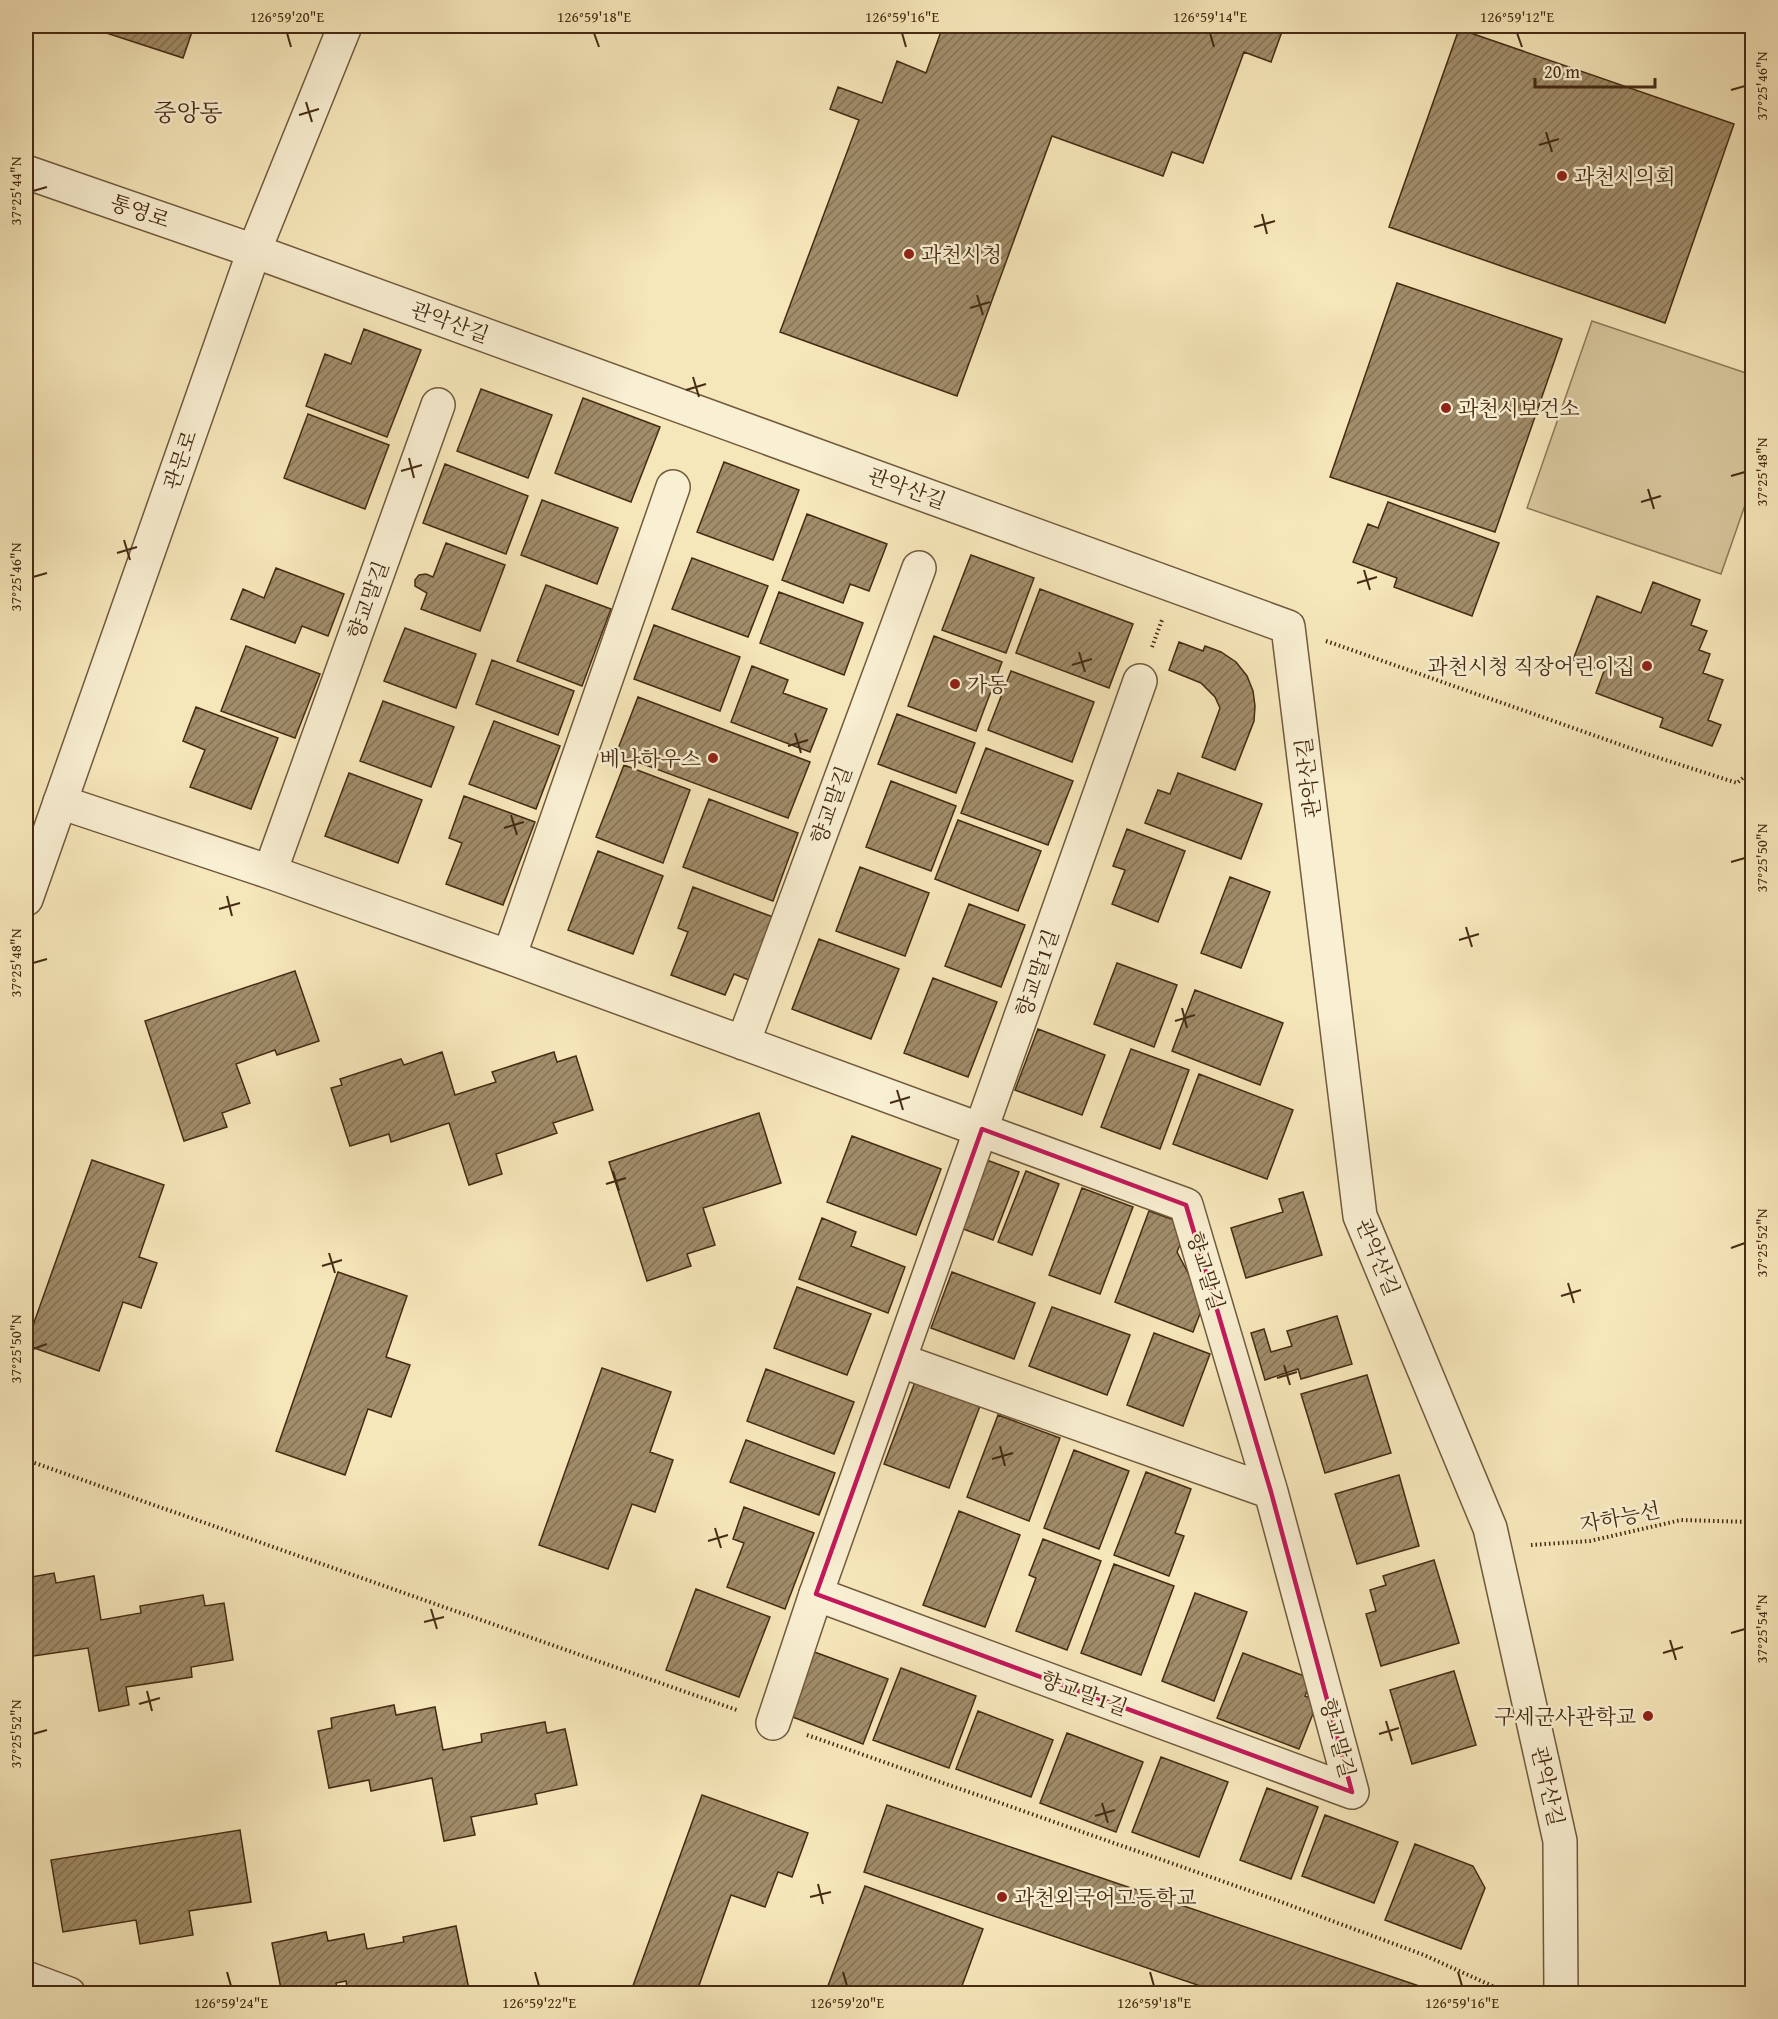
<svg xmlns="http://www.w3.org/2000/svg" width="1778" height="2019" font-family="'Gentium Book Plus','Noto Serif KR',serif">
<defs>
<pattern id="building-hatch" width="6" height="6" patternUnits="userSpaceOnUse" patternTransform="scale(1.5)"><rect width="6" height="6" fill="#a18d6a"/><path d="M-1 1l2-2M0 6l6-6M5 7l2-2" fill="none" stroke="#857356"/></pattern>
</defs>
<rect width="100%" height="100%" fill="#f6e7ba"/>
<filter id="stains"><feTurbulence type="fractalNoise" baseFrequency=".00333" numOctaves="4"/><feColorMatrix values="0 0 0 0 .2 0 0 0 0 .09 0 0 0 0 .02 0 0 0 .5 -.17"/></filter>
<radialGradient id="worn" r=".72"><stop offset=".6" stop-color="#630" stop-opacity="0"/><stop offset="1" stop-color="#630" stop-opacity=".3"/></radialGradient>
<!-- park -->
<path fill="#d8c79e" stroke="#8e7958" stroke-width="1.5" d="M1592,321L1752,375V485L1721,574L1527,508Z"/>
<!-- building -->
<path fill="url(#building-hatch)" stroke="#452b13" stroke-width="1.5" d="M85,26H194L183,58Z
M943,26H1284L1271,62L1244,52L1203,163L1172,152L1163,176L1052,136L957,396L780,332L859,120L830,109L838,87L882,103L897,61L926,73Z
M1459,29L1734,124L1665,323L1389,227Z
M1397,283L1562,339L1495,532L1330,477Z
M364,329L421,350L387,437L306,406L325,354L351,364Z
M481,389L552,415L528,478L457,451Z
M583,398L660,427L631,502L555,473Z
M308,414L389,445L365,509L284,478Z
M724,462L799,490L773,560L697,532Z
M445,464L528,496L506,554L423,523Z
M542,500L618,528L597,584L521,555Z
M1388,502L1499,543L1472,616L1394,587L1397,578L1353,562L1368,524L1378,528Z
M807,514L887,544L869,591L850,584L843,603L782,580Z
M446,543L505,565L480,631L421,609L427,593L415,586V580L419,575L426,574L433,577Z
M971,555L1034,578L1006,653L942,630Z
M692,558L768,586L748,637L672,609Z
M276,568L344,594L328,636L302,626L295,643L231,619L243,589L264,598Z
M1653,582L1700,600L1691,625L1707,631L1699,650L1710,654L1703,673L1723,680L1708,720L1721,725L1712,746L1660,727L1663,718L1596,693L1604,671L1573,660L1597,596L1641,613Z
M546,585L611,609L582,686L517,661Z
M1040,589L1133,624L1109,688L1016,653Z
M779,592L863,623L844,675L760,643Z
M654,625L740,657L720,711L634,679Z
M405,628L476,654L456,708L384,681Z
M934,636L1002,662L976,731L908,706Z
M1179,642L1203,651L1205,646L1221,652L1236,662L1247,676L1253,691L1255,706L1254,721L1235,770L1202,757L1220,708L1215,697L1201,683L1169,670Z
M246,646L320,674L295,738L221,711Z
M492,660L574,691L558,735L476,704Z
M752,666L788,680L783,693L827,709L810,752L731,722Z
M1011,671L1094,702L1072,762L988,730Z
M638,697L810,762L788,818L616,754Z
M383,701L454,727L431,787L360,761Z
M196,707L278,738L251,809L190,787L205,750L183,741Z
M897,714L975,743L956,793L878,764Z
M494,721L560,746L536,809L469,784Z
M986,748L1073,781L1048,845L961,813Z
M624,765L690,790L663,863L596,837Z
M349,773L422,800L398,863L325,836Z
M1178,773L1262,804L1241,859L1145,823L1158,790L1170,794Z
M891,781L956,806L931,871L866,847Z
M464,796L535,822L503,905L446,884L462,843L449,838Z
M709,799L798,833L773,901L683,867Z
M958,820L1041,851L1018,911L935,879Z
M1127,829L1185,851L1158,922L1112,904L1125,870L1113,866Z
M598,851L663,876L633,954L568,930Z
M860,867L929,893L905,956L836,931Z
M1230,877L1270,892L1241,968L1201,953Z
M693,887L773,917L749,980L734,974L725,995L671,975L688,932L678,928Z
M969,904L1025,925L1001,987L945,966Z
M819,939L899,969L871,1039L792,1009Z
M1117,963L1177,985L1154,1047L1094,1024Z
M295,971L319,1041L277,1055L275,1050L236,1064L250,1103L222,1113L227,1127L184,1141L145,1021Z
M933,978L997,1002L968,1077L904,1053Z
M1195,990L1283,1023L1260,1085L1172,1051Z
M1038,1029L1105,1055L1082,1115L1015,1090Z
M1131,1049L1189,1070L1160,1149L1101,1127Z
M442,1052L455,1095L496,1082L492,1072L554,1052L557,1062L576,1056L593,1110L553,1123L557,1133L496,1154L502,1174L469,1185L449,1123L391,1142L389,1134L350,1146L331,1088L342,1085L340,1079L401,1059L404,1065Z
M1199,1074L1293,1110L1267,1179L1173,1144Z
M759,1113L781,1183L703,1208L715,1245L687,1254L691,1266L647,1281L609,1162Z
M852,1136L941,1169L916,1235L827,1202Z
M984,1159L1019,1172L993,1240L958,1227Z
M92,1160L164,1185L139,1257L157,1263L141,1308L123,1302L99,1371L26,1345Z
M1026,1171L1059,1184L1032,1255L998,1242Z
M1082,1188L1133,1207L1100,1294L1049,1275Z
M1303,1192L1322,1255L1246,1278L1231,1228L1283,1212L1279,1199Z
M1149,1211L1188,1225L1177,1252L1204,1303L1193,1332L1115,1302Z
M822,1218L856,1232L851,1246L905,1267L888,1313L799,1279Z
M338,1272L407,1296L386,1357L410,1365L391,1417L368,1409L345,1475L276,1451Z
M952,1272L1035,1303L1014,1359L931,1328Z
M797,1287L871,1314L847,1375L774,1348Z
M1052,1307L1130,1335L1107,1395L1029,1366Z
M1337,1316L1352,1364L1301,1379L1298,1369L1265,1380L1251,1333L1264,1329L1271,1352L1292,1346L1287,1331Z
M1154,1333L1210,1354L1183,1426L1127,1405Z
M602,1368L671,1392L650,1452L673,1460L655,1512L632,1504L608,1569L539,1545Z
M766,1369L854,1402L834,1454L747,1421Z
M1367,1375L1391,1453L1325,1473L1301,1394Z
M915,1382L980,1406L949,1488L884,1464Z
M998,1415L1060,1438L1029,1521L967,1497Z
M746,1440L835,1473L819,1515L730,1482Z
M1074,1450L1129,1471L1099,1549L1044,1528Z
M1146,1472L1191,1489L1175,1533L1184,1536L1169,1576L1114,1555Z
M1399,1475L1419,1546L1357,1564L1335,1494Z
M744,1507L814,1533L785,1609L727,1587L744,1543L733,1539Z
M959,1511L1020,1535L985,1627L923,1605Z
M1043,1539L1101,1561L1067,1650L1016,1631L1036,1578L1029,1575Z
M1434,1560L1459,1643L1381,1666L1366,1614L1376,1611L1370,1590L1386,1585L1383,1576Z
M1114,1564L1174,1586L1141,1675L1081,1653Z
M54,1573L56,1583L94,1576L101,1620L141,1613L140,1606L203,1595L205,1606L224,1603L233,1660L191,1667L192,1677L126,1687L129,1705L99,1711L88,1648L27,1657L26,1647V1578Z
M696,1589L770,1617L739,1697L666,1670Z
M1195,1593L1247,1612L1214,1701L1162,1681Z
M809,1650L888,1679L863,1744L785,1714Z
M1243,1653L1312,1679L1305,1696L1318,1701L1299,1749L1217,1718Z
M901,1668L976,1696L949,1768L873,1740Z
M1454,1671L1476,1745L1412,1764L1390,1690Z
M394,1705L396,1715L435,1707L443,1750L482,1742L481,1734L545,1722L547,1733L565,1729L577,1785L535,1794L537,1804L471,1817L475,1835L444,1841L432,1778L371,1791L369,1780L329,1788L318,1731L332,1728L331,1718Z
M978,1711L1053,1740L1031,1797L956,1769Z
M1067,1733L1143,1762L1116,1832L1040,1803Z
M1161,1757L1228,1782L1199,1857L1132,1832Z
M1267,1788L1318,1807L1291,1879L1240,1860Z
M702,1795L808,1833L792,1877L778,1872L765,1907L731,1895L696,1994H630Z
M887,1805L1425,1988L1423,1994H1224L864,1872Z
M1325,1815L1398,1842L1374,1903L1302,1876Z
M240,1830L251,1902L189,1911L193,1935L140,1944L136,1920L63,1932L51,1860Z
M1415,1844L1473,1866L1485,1888L1461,1949L1385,1920Z
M865,1886L983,1929L959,1994H825Z
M456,1926L470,1994H348L346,1981L336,1983L338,1994H282L272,1943L326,1932L328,1941L364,1934L367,1949L404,1942L403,1937Z"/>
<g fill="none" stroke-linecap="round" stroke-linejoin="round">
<defs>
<path id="pedestrian" d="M773,1723L816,1594"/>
<path id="minor" d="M1140,681L816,1594L1352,1792
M60,802L270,872L509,957L1186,1205L1271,1492L1352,1792
M270,872L438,405
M509,957L673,487
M743,1043L919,568
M899,1360L1271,1492
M26,1978L69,1994"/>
<path id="tertiary" d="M26,172L254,251L1288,627L1360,1216L1490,1528L1560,1841L1561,1994
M26,899L254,251L345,26"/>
</defs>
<!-- pedestrian casing -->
<use href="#pedestrian" stroke="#715a3d" stroke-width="36"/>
<!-- minor casing -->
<use href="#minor" stroke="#715a3d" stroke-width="36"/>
<!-- tertiary casing -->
<use href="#tertiary" stroke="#715a3d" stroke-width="36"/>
<!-- path -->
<path stroke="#452b13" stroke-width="4" stroke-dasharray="1.5 3" stroke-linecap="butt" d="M1326,641L1650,755L1737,783L1752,770
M1152,647L1162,620
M26,1460L737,1710
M1531,1545L1590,1541L1681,1520L1752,1522
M807,1735L1276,1900L1424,1955L1510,1994"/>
<!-- pedestrian -->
<use href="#pedestrian" stroke="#f9efd2" stroke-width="33"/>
<!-- minor -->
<use href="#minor" stroke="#f9efd2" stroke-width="33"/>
<!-- tertiary -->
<use href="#tertiary" stroke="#f9efd2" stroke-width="33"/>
</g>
<!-- marked area -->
<path fill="none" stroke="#c2185b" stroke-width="4.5" stroke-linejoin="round" d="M982,1129L1186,1205L1271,1492L1352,1792L816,1594Z"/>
<!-- ticks -->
<path fill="none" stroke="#452b13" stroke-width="2" d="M287,33L291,47M594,33L599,47M902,33L906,47M1210,33L1214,47M1517,33L1522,47M1731,90L1745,86M306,102L312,122M299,115L319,109M1546,132L1552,152M1539,145L1559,139M33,191L47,187M1262,214L1267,234M1254,227L1275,221M977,295L983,315M970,308L990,302M693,377L699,397M686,390L706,384M409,458L414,478M401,471L422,465M1731,476L1745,472M1648,489L1654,509M1641,502L1661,496M124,540L130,560M117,553L137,547M1364,570L1370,590M33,577L47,573M1357,583L1377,577M1079,652L1085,672M1072,665L1092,659M795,733L801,753M788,746L808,740M511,815L517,835M504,828L524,822M1731,862L1745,858M227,896L232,916M219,909L240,903M1466,927L1472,947M1459,940L1479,934M33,963L47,959M1182,1008L1187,1028M1175,1021L1195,1015M897,1090L903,1110M890,1103L910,1097M613,1171L619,1191M606,1184L626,1178M1731,1248L1745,1243M329,1253L335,1273M322,1266L342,1260M1568,1283L1574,1303M1561,1296L1581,1290M33,1349L47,1344M1284,1365L1290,1385M1277,1378L1297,1372M1000,1446L1005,1466M992,1459L1013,1453M715,1528L721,1548M708,1541L728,1535M431,1609L437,1629M424,1622L444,1617M1731,1633L1745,1629M1670,1640L1676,1660M1663,1653L1683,1647M147,1691L152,1711M139,1704L160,1698M1386,1721L1392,1741M33,1734L47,1730M1379,1734L1399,1728M1102,1803L1108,1823M1095,1816L1115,1810M818,1884L823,1904M810,1897L831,1892M227,1972L231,1986M535,1972L539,1986M843,1972L847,1986M1150,1972L1154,1986M1458,1972L1462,1986"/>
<!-- markers -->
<g fill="#8f2418" stroke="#f9efd2" stroke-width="2">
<circle cx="1562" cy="176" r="6"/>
<circle cx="909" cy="254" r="6"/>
<circle cx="1446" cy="408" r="6"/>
<circle cx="1647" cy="666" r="6"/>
<circle cx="955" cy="684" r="6"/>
<circle cx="713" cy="758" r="6"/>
<circle cx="1648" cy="1716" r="6"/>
<circle cx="1002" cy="1897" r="6"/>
</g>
<g text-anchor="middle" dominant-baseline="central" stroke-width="5" stroke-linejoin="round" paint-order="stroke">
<!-- poi labels -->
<g font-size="21" fill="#452b13" stroke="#f9efd2" text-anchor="start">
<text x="1574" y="176">과천시의회</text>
<text x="921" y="254">과천시청</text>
<text x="1458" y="408">과천시보건소</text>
<text x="1635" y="666" text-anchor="end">과천시청 직장어린이집</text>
<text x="967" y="684">가동</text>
<text x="701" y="758" text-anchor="end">베나하우스</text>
<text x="1636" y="1716" text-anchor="end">구세군사관학교</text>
<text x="1014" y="1897">과천외국어고등학교</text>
</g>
<!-- street labels -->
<g font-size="21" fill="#452b13" stroke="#f9efd2">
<text transform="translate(140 211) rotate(19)">통영로</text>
<text transform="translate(450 322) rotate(20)">관악산길</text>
<text transform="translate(180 460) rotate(-71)">관문로</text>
<text transform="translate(907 488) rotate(20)">관악산길</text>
<text transform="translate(368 600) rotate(-70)">향교말길</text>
<text transform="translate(1308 778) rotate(-97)">관악산길</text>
<text transform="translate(831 805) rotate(-70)">향교말길</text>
<text transform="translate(1037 973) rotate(-71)">향교말1길</text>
<text transform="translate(1378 1257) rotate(68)">관악산길</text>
<text transform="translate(1206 1271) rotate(73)">향교말길</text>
<text transform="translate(1620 1517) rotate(-11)">자하능선</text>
<text transform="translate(1084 1693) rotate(20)">향교말1길</text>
<text transform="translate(1338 1738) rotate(75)">향교말길</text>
<text transform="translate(1548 1786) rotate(77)">관악산길</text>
</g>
<!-- quarter labels -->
<g font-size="24" fill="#452b13" stroke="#f9efd2">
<text x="188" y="112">중앙동</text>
</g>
</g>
<!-- margin -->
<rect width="1778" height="2019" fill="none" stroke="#f6e7ba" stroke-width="66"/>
<!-- scale -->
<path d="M1535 78v9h120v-9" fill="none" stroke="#452b13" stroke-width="3"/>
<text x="1544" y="78" font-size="18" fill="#452b13" stroke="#f9efd2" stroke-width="4.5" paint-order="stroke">20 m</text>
<rect x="33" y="33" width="1712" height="1953" fill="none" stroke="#452b13" stroke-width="2"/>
<g font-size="15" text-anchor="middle" fill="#452b13">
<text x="287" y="22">126°59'20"E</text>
<text x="594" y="22">126°59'18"E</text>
<text x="902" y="22">126°59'16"E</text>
<text x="1210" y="22">126°59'14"E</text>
<text x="1517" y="22">126°59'12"E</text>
<text transform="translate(1762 86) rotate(-90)" y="5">37°25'46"N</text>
<text transform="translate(16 191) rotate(-90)" y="5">37°25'44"N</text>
<text transform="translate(1762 472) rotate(-90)" y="5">37°25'48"N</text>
<text transform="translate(16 577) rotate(-90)" y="5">37°25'46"N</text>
<text transform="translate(1762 858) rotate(-90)" y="5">37°25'50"N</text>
<text transform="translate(16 963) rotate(-90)" y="5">37°25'48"N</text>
<text transform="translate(1762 1243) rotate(-90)" y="5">37°25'52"N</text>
<text transform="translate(16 1349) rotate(-90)" y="5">37°25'50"N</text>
<text transform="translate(1762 1629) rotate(-90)" y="5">37°25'54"N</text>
<text transform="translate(16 1734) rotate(-90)" y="5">37°25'52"N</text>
<text x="231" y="2008">126°59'24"E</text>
<text x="539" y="2008">126°59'22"E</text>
<text x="847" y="2008">126°59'20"E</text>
<text x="1154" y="2008">126°59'18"E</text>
<text x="1462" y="2008">126°59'16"E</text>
</g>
<rect width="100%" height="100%" filter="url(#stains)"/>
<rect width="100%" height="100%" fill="url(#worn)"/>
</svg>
